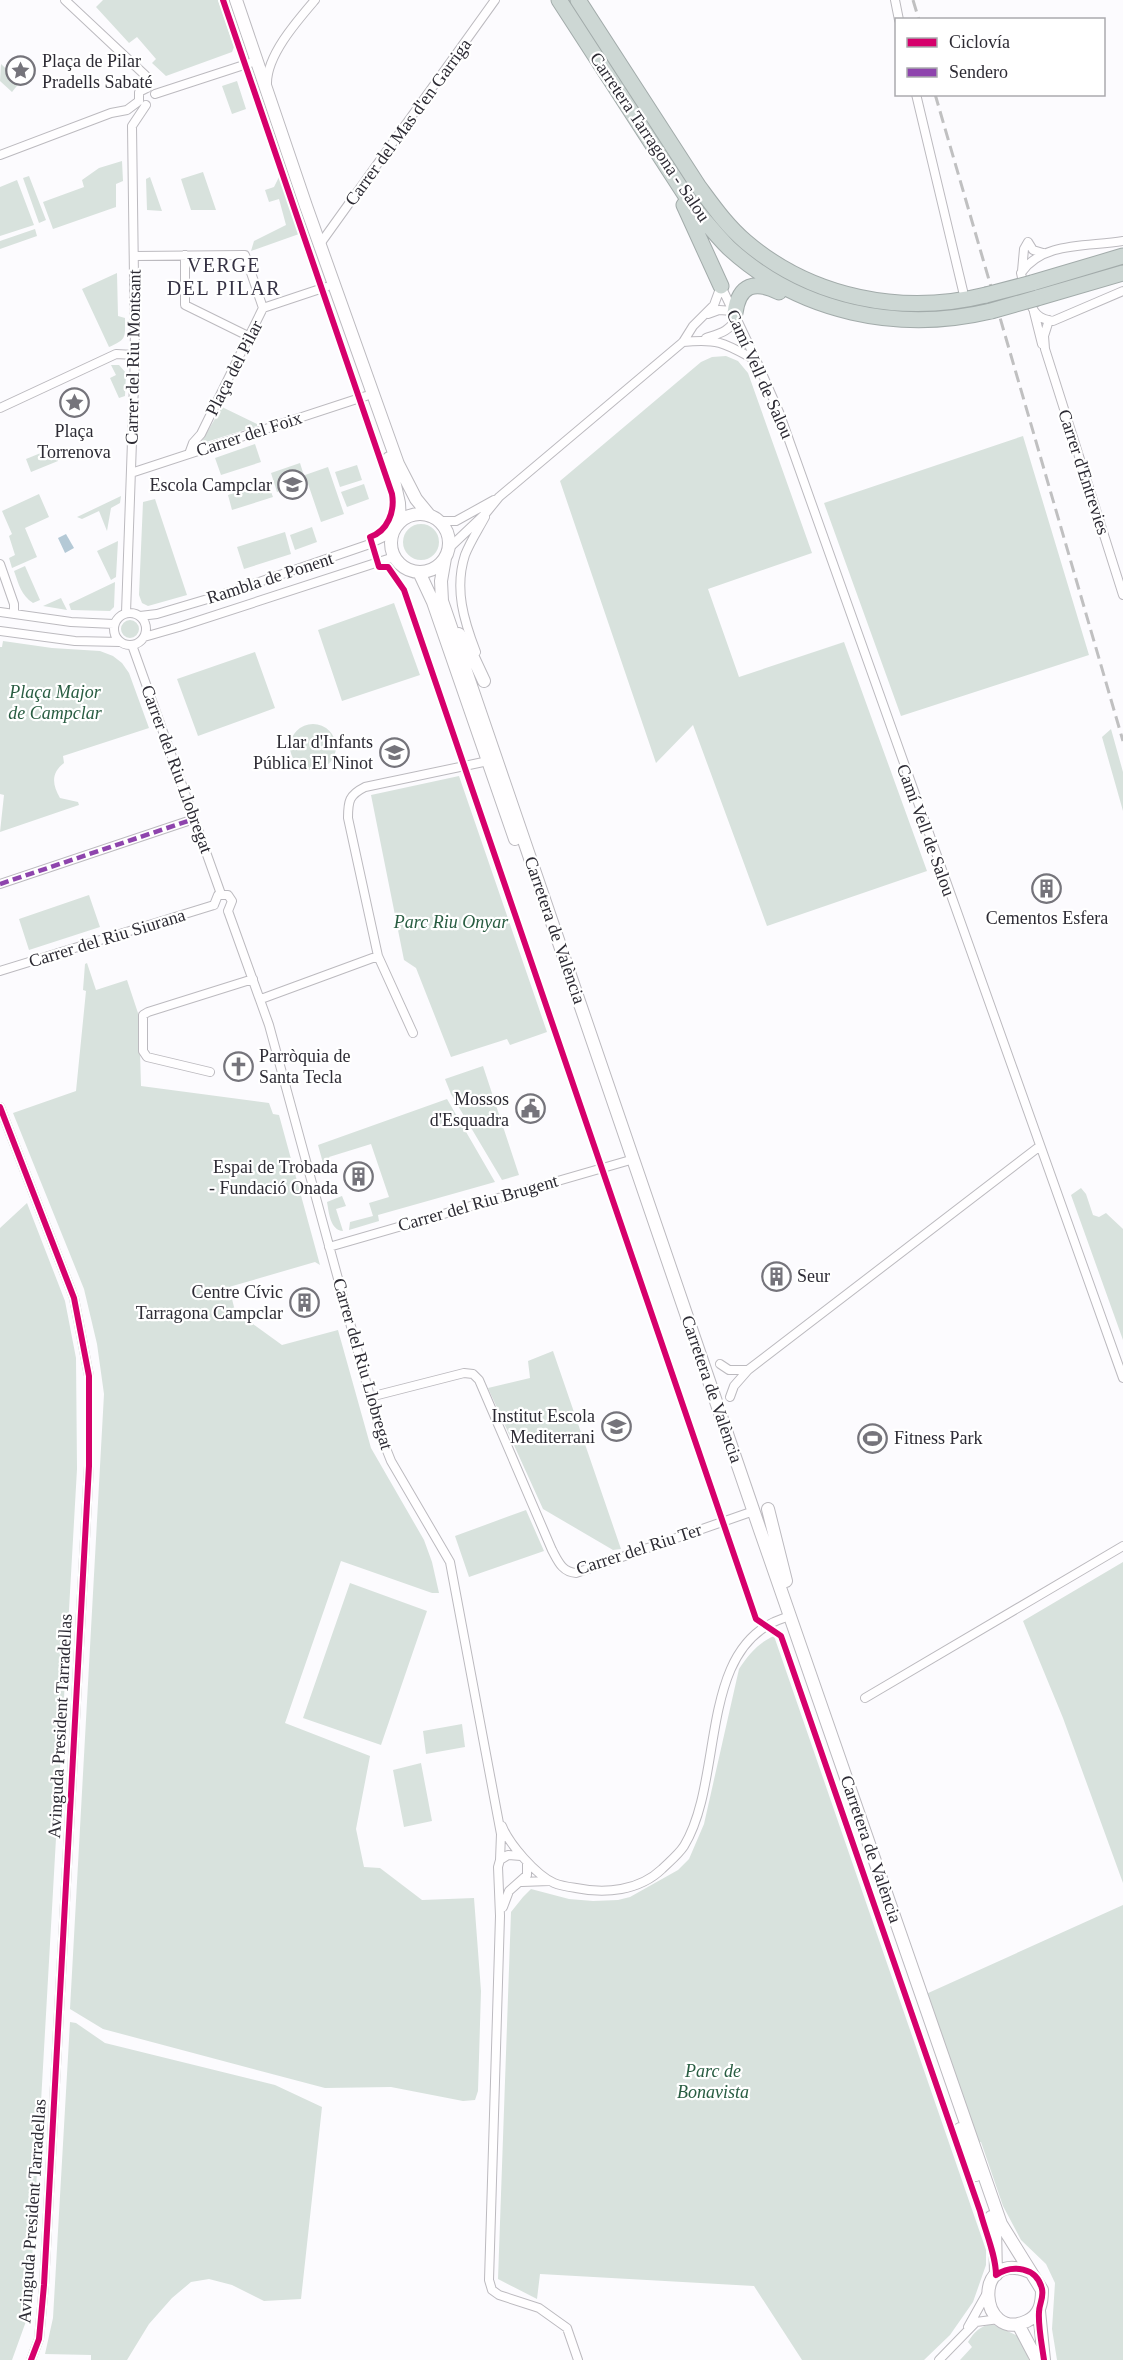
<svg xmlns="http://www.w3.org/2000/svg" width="1123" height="2360" font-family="'Times New Roman',serif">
<rect width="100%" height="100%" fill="#fcfbfe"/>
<!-- green -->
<path fill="#d8e2dd" d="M103,0H218L234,47L232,52L166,76L152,63L156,59L137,37L129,43L96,7Z
M1,64L20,82L12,92L0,81Z
M237,81L246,109L232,114L222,86Z
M122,161L123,181L116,184V207L53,229L43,202L84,187L82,180L99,168Z
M203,172L216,210H191L181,179Z
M280,175L299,234L251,251L254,241L286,225L279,199L269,202L265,190L274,187Z
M29,176L46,220L39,223L23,178Z
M150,177L162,211L147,210L146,179Z
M17,180L34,225L0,236V187Z
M35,229L37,236L0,249V241Z
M117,273L118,316L125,318C125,338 127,339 109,347L82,289Z
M726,356L738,361L748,373L812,553L708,589L739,677L844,642L927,871L767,926L693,725L656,763L560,481L701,362L712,357Z
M111,365H119L126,373L125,396L119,398L110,378L116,375Z
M222,407L257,424V426L200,444Z
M1023,436L1089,655L901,716L824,503Z
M255,444L261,462L221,475L215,458Z
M53,448L58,461L31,472L26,459Z
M300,463L306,482L277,492L271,473Z
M357,465L362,480L340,487L335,472Z
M328,467L344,514L321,522L305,475Z
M267,482L273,497L232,510L228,495Z
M364,484L369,499L347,507L341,492Z
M39,494L49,517L25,528L37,557L12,568L9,558L15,555L9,536L12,534L2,511Z
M121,496L120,503L111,508L107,531L99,511L82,519L77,517Z
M155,499L187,595L148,606L142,603L139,595L143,502Z
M403 542a18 18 0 1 1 36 0a18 18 0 1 1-36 0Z
M312,527L317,542L295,550L290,535Z
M285,532L291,554L244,569L237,547Z
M118,541L116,577L111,580L97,551Z
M25,566L40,600L33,603C21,595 19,585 14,571Z
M115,582L114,607L110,611L71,610L69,604Z
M61,598L67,610L43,606Z
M394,603L420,675L342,701L318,630Z
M121 629a9 9 0 1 1 18 0a9 9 0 1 1-18 0Z
M3,641L52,648L100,651L113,656L122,663L129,673L149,728L63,756L64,763C51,773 52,784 60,798L78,802L79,805L0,832L4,795L0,794V647H2Z
M255,652L275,708L198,736L177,679Z
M290 747a23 23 0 1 1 46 0a23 23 0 1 1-46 0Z
M1111,729L1123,772V811L1102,737Z
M459,776L547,1032L510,1045L507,1039L451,1057L416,968L404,960L371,795Z
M89,895L100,927L29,950L19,919Z
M87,963L96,990L127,980L139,1016L141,1086L269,1103L273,1114L279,1115L320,1265L315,1262L229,1287L235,1311L282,1345L338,1330L371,1448L424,1540L432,1562L439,1593H432L341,1561L285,1723L370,1756L356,1829L364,1867L380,1868L422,1900L474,1898L481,1991L478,2091L475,2100L463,2101L391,2087L325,2088L103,2029L70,2009L104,1394L97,1344L84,1289L13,1113L76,1091L86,991L83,990L85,964Z
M483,1066L519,1175L502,1180L451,1094L445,1079Z
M447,1099L495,1182L378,1215L379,1221L349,1230L350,1222L373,1216L369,1203L389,1197L371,1144L329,1157L334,1171L326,1174L318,1145Z
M1081,1188L1086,1194L1093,1215L1099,1217L1106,1213L1123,1229V1340L1071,1195Z
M342,1196L346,1206L336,1209L343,1231C330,1230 329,1213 327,1202Z
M27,1203L65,1301L76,1358L77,1469L29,2313L12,2360H0V1228Z
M553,1351L621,1549L613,1550L543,1509L488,1388L530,1378L528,1361Z
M526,1510L544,1551L469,1577L455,1536Z
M1123,1562V1883L1063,1718L1023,1621Z
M350,1583L427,1611L381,1745L303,1718Z
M774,1636L986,2250V2265L973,2302L950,2335L924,2360H802L754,2286L540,2274L537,2299L498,2279L511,1912L523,1897L531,1889L569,1899L593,1901L618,1900L630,1897L678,1870L689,1859L704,1824L739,1669C749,1654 758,1643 774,1636Z
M462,1724L465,1747L426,1754L423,1731Z
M421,1763L432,1821L404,1827L393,1770Z
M1123,1905V2360H1057L1052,2329L1055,2283L1046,2264L1021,2240L1003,2206L981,2142L977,2143L926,1994Z
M70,2022L76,2023L105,2043L275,2085L322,2107L301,2299L264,2301L232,2285L209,2279L191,2282L172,2298L149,2324L127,2360H91V2355L45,2354L53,2318Z
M992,2324L1018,2336L1025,2346L1029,2360H960L972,2347L968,2342C974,2332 980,2326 992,2324Z"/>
<!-- water -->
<path fill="#b4c9d6" d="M66,534L74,548L65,553L58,538Z"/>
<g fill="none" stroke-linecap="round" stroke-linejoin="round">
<defs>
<path id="street" d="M65,0L146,76L147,88
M895,0L899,20
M267,83C267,55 297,21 315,0
M155,94L250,63
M916,94L963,291
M139,101V92L147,88
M0,155L111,113L127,110L139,101
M320,244L495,0
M185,255V305L250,337
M134,256L245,255L263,308
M1022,271L1024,249L1028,242L1033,250L1043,253
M721,286L757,362L779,412L1123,1378
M1024,287L1021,273C1043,241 1088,247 1123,241
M1028,299C1034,313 1038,319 1053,321L1123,291
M263,308L326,287
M1034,312L1042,344
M708,314L719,310L733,311
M1049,320L1044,336L1045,349L1123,595
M706,338C721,333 728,332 737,318
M683,342C720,338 726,344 757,361
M0,408L116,354L135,355
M189,454L193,443L201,434L263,308
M131,473L366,396
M439,521H456L494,500
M448,549L486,513L499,497L683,342L693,326L714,305L721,286
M0,564L14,604V614
M0,612L71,622L114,624
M114 629a16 16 0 1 1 32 0a16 16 0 1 1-32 0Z
M126,613L135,355L132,126L146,105
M140,616L157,614L221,595L367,545L386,536L395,528
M0,631L75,641L120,642
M144,637L179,627L394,557
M132,645L221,894
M476,652C464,621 454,589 465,555C470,542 478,530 485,517
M0,884L194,819
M214,905L218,895H228L232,901L228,911
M228,911L269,1025L380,1433L391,1461L450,1562L501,1834L500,1860
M0,971L214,905
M261,999L378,956
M413,1033L378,956L348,818C348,801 349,795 365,787L488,761
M210,1072L147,1057L143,1051V1015L148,1012L253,979
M0,1107L74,1298L89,1376V1466L44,2285L39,2339L31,2360
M329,1247L627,1161
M720,1364L729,1370H748L734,1386L730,1397
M748,1370L1040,1146
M370,1397L464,1373L473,1374L479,1380L552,1550C558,1561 562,1572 576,1573L748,1513
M865,1698L1123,1546
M502,1826C509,1844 536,1875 554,1883C561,1886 569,1887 576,1888C605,1894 639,1891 662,1869C669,1862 678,1855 684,1846C725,1779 697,1646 784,1618
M521,1856L508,1855L500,1860L498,1867L500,1916L489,2280L492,2290L499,2295L539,2308L567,2328L578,2360
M522,1882L549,1881
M503,1907L509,1891L527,1875V1862
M968,2327L987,2293
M939,2360L976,2322L999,2319"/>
<path id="secondary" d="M236,0L306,206L398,464L416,499L430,516
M389,458L399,503L400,522
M391 543a29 29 0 1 1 58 0a29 29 0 1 1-58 0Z
M445,558L441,581L442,601L760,1530L1001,2224L1042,2290C1042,2303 1040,2315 1027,2321C979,2344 971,2247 1030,2272
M419,572L433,602L515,839
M459,634L470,651L484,681
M768,1509L786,1581
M960,2129L976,2175
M991,2217L995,2227L996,2275
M1039,2311L1044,2360
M1018,2324L1037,2360"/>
<path id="highway" d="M559,0L693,207C705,221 716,235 729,248C800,313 899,333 991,311
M578,0L699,187C713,206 727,226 746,242C812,298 902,316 986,295
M684,205L721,286
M1032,283L1123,256
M1037,298L1123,273
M735,313C739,284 755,280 779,292"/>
</defs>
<!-- street casing -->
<use href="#street" stroke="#bcbabf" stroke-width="10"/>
<!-- secondary casing -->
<use href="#secondary" stroke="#bcbabf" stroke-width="14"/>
<!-- highway casing -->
<use href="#highway" stroke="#a2abaa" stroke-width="17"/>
<!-- street -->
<use href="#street" stroke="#fffeff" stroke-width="8"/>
<!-- secondary -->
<use href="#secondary" stroke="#fffeff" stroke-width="12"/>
<!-- highway -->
<use href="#highway" stroke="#cdd7d4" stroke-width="15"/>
<!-- rail -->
<path stroke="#c0c0c1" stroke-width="3" stroke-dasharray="12 6" stroke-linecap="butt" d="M913,0L919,20
M935,94L1123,741"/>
<defs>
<path id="highway-bridge" d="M986,295L1032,283
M991,311L1037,298"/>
</defs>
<!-- highway-bridge casing -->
<use href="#highway-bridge" stroke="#a2abaa" stroke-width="17" stroke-linecap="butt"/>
<!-- highway-bridge -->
<use href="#highway-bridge" stroke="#cdd7d4" stroke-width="15"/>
<!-- quiet -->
<path stroke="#8e44ad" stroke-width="4.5" stroke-dasharray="9 4.5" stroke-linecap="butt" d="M0,884L194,819"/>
<defs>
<path id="cycleway" d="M223,0L392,494C395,511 388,531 370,537L379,567H388L404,590L756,1619L781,1636L787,1653L980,2211C985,2231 996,2255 996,2275
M0,1107L74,1298L89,1376V1466L44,2285L39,2339L31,2360
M996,2275C1012,2264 1037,2267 1042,2289C1044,2298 1039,2304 1039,2312C1038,2327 1042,2345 1044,2360"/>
</defs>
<!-- cycleway casing -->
<use href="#cycleway" stroke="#fff" stroke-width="10"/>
<!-- cycleway -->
<use href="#cycleway" stroke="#d6006c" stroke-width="6"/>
</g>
<!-- icons -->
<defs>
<symbol id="sight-ring" viewBox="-11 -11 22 22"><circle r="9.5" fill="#fff" stroke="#75747b" stroke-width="1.5"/><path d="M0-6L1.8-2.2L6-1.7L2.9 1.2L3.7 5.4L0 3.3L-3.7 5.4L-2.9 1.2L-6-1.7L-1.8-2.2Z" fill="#75747b"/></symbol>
<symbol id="school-ring" viewBox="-11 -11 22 22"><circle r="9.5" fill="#fff" stroke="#75747b" stroke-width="1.5"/><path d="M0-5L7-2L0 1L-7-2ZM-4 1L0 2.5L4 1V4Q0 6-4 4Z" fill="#75747b"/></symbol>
<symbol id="building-ring" viewBox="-11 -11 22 22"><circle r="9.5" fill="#fff" stroke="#75747b" stroke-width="1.5"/><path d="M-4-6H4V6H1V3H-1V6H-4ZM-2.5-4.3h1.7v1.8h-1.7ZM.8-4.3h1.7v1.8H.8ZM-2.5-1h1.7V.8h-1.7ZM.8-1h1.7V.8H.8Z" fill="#75747b"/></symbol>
<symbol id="church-ring" viewBox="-11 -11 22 22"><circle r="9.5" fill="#fff" stroke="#75747b" stroke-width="1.5"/><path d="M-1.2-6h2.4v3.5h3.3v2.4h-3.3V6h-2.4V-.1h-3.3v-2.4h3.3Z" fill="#75747b"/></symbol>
<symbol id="civic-ring" viewBox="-11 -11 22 22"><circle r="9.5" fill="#fff" stroke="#75747b" stroke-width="1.5"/><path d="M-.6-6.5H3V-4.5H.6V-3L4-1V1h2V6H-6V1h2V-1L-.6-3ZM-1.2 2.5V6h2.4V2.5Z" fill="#75747b"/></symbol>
<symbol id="stadium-ring" viewBox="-11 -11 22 22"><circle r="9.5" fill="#fff" stroke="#75747b" stroke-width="1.5"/><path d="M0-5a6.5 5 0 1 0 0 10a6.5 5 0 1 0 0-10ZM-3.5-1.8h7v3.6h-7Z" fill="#75747b"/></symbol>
</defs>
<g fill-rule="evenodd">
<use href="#sight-ring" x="4" y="54" width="33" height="33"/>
<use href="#sight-ring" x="58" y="386" width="33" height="33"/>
<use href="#school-ring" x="276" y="468" width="33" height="33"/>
<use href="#school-ring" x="378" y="736" width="33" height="33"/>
<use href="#building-ring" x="1030" y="872" width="33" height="33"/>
<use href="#church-ring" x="222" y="1050" width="33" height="33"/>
<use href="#civic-ring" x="514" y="1092" width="33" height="33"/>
<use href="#building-ring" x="342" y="1160" width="33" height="33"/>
<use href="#building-ring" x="760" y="1260" width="33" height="33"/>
<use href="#building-ring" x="288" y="1286" width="33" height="33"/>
<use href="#school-ring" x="600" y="1410" width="33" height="33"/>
<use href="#stadium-ring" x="856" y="1422" width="33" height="33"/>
</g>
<g text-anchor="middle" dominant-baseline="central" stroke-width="4.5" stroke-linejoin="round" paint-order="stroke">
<!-- poi labels -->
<g font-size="18" fill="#2d2b34" stroke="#fff" text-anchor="end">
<text x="42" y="61" text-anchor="start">Plaça de Pilar<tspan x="42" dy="21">Pradells Sabaté</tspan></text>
<text x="74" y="431" text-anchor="middle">Plaça<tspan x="74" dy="21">Torrenova</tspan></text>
<text x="272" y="485">Escola Campclar</text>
<text x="373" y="742">Llar d'Infants<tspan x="373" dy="21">Pública El Ninot</tspan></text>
<text x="1047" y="918" text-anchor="middle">Cementos Esfera</text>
<text x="259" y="1056" text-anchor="start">Parròquia de<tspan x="259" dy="21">Santa Tecla</tspan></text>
<text x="509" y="1099">Mossos<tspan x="509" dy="21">d'Esquadra</tspan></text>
<text x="338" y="1167">Espai de Trobada<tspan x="338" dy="21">- Fundació Onada</tspan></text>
<text x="797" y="1276" text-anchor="start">Seur</text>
<text x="283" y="1292">Centre Cívic<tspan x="283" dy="21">Tarragona Campclar</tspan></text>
<text x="595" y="1416">Institut Escola<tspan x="595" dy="21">Mediterrani</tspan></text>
<text x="894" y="1438" text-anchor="start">Fitness Park</text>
</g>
<!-- street labels -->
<g font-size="18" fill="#2d2b34" stroke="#fff">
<text transform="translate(408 122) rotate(-54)">Carrer del Mas d'en Garriga</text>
<text transform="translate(650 137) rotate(56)">Carretera Tarragona - Salou</text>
<text transform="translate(133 357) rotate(-89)">Carrer del Riu Montsant</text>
<text transform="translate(234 368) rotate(-63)">Plaça del Pilar</text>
<text transform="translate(760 374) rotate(66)">Camí Vell de Salou</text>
<text transform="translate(249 434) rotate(-18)">Carrer del Foix</text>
<text transform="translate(1084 472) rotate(72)">Carrer d'Entrevies</text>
<text transform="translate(270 578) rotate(-18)">Rambla de Ponent</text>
<text transform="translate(177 769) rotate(70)">Carrer del Riu Llobregat</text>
<text transform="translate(926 830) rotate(70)">Camí Vell de Salou</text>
<text transform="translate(555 930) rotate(71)">Carretera de València</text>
<text transform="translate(107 938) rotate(-17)">Carrer del Riu Siurana</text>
<text transform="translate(478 1203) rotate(-16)">Carrer del Riu Brugent</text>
<text transform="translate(363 1364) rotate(74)">Carrer del Riu Llobregat</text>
<text transform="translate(712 1389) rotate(71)">Carretera de València</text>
<text transform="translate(639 1549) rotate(-18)">Carrer del Riu Ter</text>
<text transform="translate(60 1726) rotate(-87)">Avinguda President Tarradellas</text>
<text transform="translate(871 1849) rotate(71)">Carretera de València</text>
<text transform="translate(32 2211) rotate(-86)">Avinguda President Tarradellas</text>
</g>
<!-- park labels -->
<g font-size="18" font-style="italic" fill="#295d42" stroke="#fff">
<text x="55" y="692">Plaça Major<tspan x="55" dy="21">de Campclar</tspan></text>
<text x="451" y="922">Parc Riu Onyar</text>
<text x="713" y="2071">Parc de<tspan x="713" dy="21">Bonavista</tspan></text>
</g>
<!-- neighbourhood labels -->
<g font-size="20" letter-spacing="1.5" fill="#363244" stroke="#fff">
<text x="224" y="265">VERGE<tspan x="224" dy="23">DEL PILAR</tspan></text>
</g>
</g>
<!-- legend -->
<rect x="895" y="18" width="210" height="78" fill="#ffffff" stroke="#abaaae" stroke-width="1.5"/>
<rect x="907" y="38" width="30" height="9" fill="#d6006c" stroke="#abaaae" stroke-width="1.5"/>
<text x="949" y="48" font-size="18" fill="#2d2b34">Ciclovía</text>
<rect x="907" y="68" width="30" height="9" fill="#8e44ad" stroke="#abaaae" stroke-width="1.5"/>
<text x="949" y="78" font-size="18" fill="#2d2b34">Sendero</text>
</svg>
